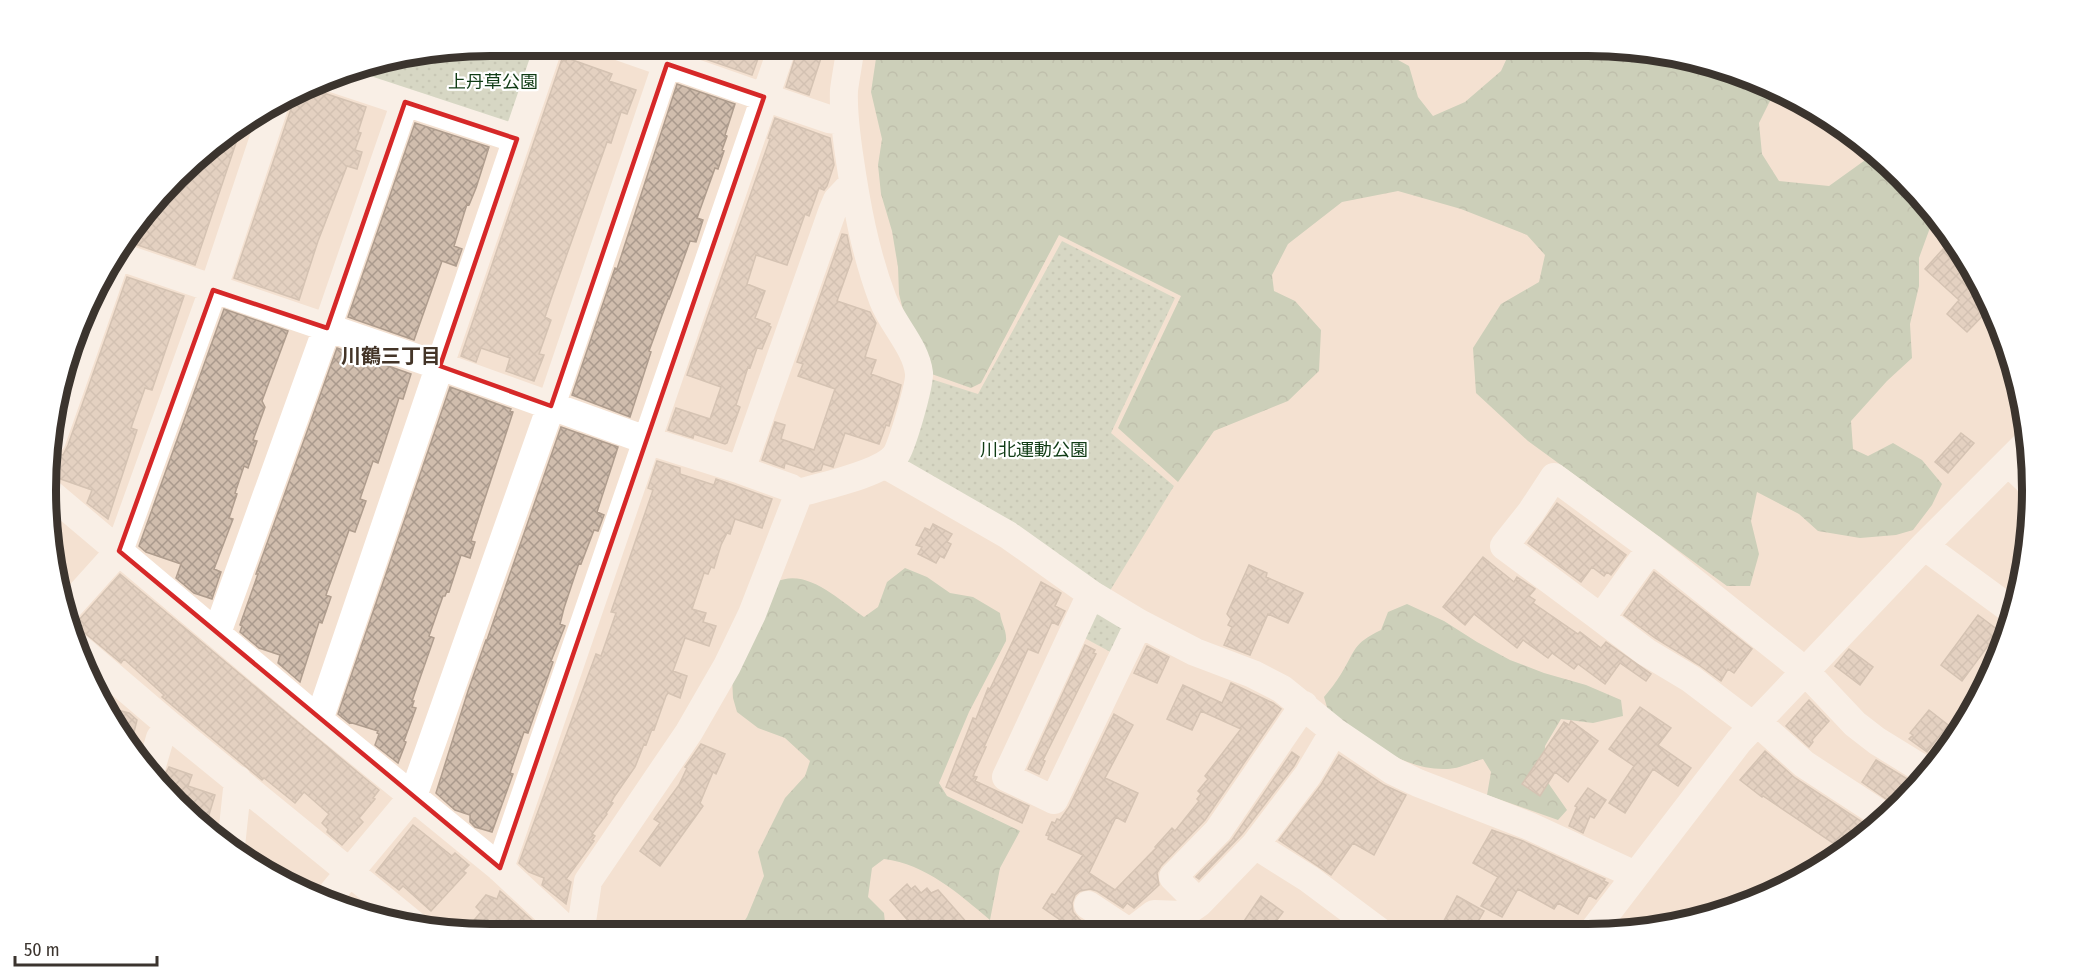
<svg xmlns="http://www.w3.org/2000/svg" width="2078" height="980" font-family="'Fira Sans Condensed','Noto Sans JP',sans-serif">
<defs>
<pattern id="forest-crowns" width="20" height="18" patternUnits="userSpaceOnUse" patternTransform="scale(1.5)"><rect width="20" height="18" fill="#9bb89b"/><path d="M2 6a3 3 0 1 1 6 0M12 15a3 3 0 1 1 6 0" fill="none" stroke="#80967f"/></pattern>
<pattern id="park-dots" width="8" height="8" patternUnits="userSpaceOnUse" patternTransform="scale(1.5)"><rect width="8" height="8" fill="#b3cbb3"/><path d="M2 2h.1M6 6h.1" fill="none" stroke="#93a692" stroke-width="1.8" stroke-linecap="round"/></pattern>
<pattern id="building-cross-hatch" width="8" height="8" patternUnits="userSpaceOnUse" patternTransform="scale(1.5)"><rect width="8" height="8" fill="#d0bdad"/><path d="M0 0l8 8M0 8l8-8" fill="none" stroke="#aa9a8d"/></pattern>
</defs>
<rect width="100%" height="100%" fill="#f4e1d1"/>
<!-- forest -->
<path fill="url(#forest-crowns)" d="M878,45H1371L1409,66L1418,97L1433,116L1465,102L1501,71L1513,45H1588L1674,53L1758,79L1776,89L1759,123L1762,154L1779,181L1829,186L1875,153L1902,175L1935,214L1919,258V286L1910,324L1912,358L1887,381L1851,421L1853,449L1868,456L1893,443L1922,460L1942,484L1932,505L1913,530L1896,535L1860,538L1818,531L1799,514L1757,492L1751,521L1759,554L1750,586H1727L1528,441L1476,393L1473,348L1501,304L1539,282L1545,255L1527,235L1461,209L1398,191L1342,202L1288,244L1272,275L1274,291L1295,301L1321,330L1319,371L1288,401L1214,431L1178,482L1118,428L1181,296L1059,235L981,383L971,388L926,372L908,330L899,294L898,267L892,231L881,194L878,165L882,139L871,92Z
M905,568L927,577L950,593L973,597L1000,613C1001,623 1007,630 1006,641L969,712L939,783L947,796L1020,831L1000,868L990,920C959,894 926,864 884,859L872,868L868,897L884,913L885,923L893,934H736L747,917L764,876L758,852L785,798L805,776L810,761L785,738L758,728L737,712L733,698L732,677L776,582C807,567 840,601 864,617L878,607L887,582Z
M1407,604L1444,621L1477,642L1510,660L1544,673L1586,685L1621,700L1623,716L1593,723L1561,719L1545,746L1544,777L1567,810L1558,820L1487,795L1491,772L1483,759C1472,762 1458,769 1447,769C1403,771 1364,737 1329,714L1324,697C1330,690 1336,682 1341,674C1356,650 1352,644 1381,630L1388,612Z"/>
<!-- park -->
<path fill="url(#park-dots)" d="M490,45H539L511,127L347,69Z
M1062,241L1175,298L1111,433L1174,486L1108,594L910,469L906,456L928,378L978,394Z
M1096,612L1124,629L1116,655L1079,635Z"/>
<!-- building -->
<path fill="url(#building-cross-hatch)" stroke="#af9d8e" stroke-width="1.5" d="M689,45H763L752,75L688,53Z
M799,45H818L816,50L823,52L809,95L786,87Z
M567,58L612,74L609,81L636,90L627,114L621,112L611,143L607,142L552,296L545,317L551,320L539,354L544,355L534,381L506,371L510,358L481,348L476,362L461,356L562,59L566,61Z
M314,83L317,88L324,93L366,107L358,132L361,133L355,150L362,152L357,169L347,166L318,241L299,300L234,278L292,106L293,93Z
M677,84L735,104L725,135L727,136L722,150L724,151L718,169L715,168L697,218L703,220L696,242L690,241L669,299H668L649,351L651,352L630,417L572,395L615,268L617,269Z
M775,118L830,138L834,165L827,186L824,190L819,188L809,216L805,214L787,265L756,255L747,284L765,291L755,318L770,324L769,326L771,327L762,349L757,348L750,368L748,367L736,405L740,407L727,443L725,444L694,434L693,438L668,430L676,408L710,419L721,387L687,375L770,139L768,138Z
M243,122L195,265L135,244L144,220L197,155Z
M415,123L489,147L476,188L469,205L467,204L454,246L462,249L456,266L442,261L414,340L348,317Z
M842,234L847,235L852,259L837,301L870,312L876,323L865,357L876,360L871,374L901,385L898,398L889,426L886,425L879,444L845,433L833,467L823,464L821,470L812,472L785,463L784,468L762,460L775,422L785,425L781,439L814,450L835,389L798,376L803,364L797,362Z
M1958,242L1992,306L1967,332L1947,314L1959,300L1925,269L1943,249L1948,253Z
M127,277L184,296L152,390L145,388L131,428L137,430L108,519L87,503L92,490L52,476L60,454L63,455L68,445Z
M224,309L288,331L262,401L265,407L253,440L257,441L248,468L244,466L235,493L237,494L229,518L233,519L214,569L221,572L212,599L194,593L176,578L181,564L146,552L139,546Z
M337,348L411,374L403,399L399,398L378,463L373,461L360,499L366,501L355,532L349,530L342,550L326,595L331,597L322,623L319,622L300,682L278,663L280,655L259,648L240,632L242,626L240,625L258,574H256Z
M450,387L511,409L510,411L513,412L471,541L475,542L470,558L461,555L449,592L447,591L445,596H443L429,636L434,638L412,701H414L412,707L416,708L404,741L406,742L398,763L375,745L379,734L377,733L378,731L349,722V723L338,714Z
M561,427L618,447L597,512L604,515L598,531L594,530L581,564L579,563L564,608L560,624L565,626L551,661L553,662L528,733L524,732L510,773L513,774L492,832L475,827L470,822V815L455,810L436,793L468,691L486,640H487Z
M1961,433L1974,443L1948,473L1935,462Z
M657,461L680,468V474L714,485L716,479L772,499L762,528L735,519L730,534L727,533L721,545L714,568L711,567L708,574L704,573L692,609L706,613L703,622L716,626L709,646L685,638L673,671L687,676L680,698L668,693L666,696L654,730L652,729L646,745L644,744L635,767L614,797L611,802L613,803L606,813L607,814L592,834L595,836L592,840L594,841L566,879L571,882L566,904L542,885L544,878L529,872L519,863L596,654L601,656L616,613L611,612L653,490L648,488Z
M1557,503L1626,555L1611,575L1607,572L1604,576L1592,567L1581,582L1528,543Z
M933,524L952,534L947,542L951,544L944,558L940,556L936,563L918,554L922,547L916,545L925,528L930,530Z
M1483,557L1514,582L1517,577L1535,589L1529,596L1535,600L1533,603L1578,634L1580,632L1601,648L1606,642L1651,674L1646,681L1620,663L1605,684L1578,664L1574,669L1552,653L1548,658L1523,640L1517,648L1474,614L1465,625L1443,607Z
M1249,565L1267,573L1266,577L1303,593L1288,623L1268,614L1250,655L1224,645L1232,627L1228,625L1231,619L1227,614Z
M1654,572L1752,649L1734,673L1728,669L1721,681L1699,665L1655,638L1624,615Z
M120,574L379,790L373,798L375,799L359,818L363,822L342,845L327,832L328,829L322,823L329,814L304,792L295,803L264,778L262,780L162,697L164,695L124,659L121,663L80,629L84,624L79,620Z
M1041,582L1061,593L1055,606L1065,611L1058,625L1052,622L1038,653L1028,649L984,747H986L973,776L977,777L975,781L1029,806L1022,823L946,787L973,718L976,719L988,688L990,689Z
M1978,615L1999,631L1962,681L1941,665Z
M1085,645L1095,650L1093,653L1096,654L1043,760L1045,761L1039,774L1028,769Z
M1147,646L1169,657L1157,683L1134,673Z
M1849,649L1873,667L1860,685L1835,666Z
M1231,683L1273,703L1281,709L1205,820L1161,866L1157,873L1159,885L1134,908L1127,903L1123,908L1097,891L1090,889L1080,891L1075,895L1072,903L1073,912L1079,919L1100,933H1079L1043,908L1052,894L1055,895L1059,889L1083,855L1048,839L1049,836L1046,835L1052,822L1055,823L1057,819L1060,820L1069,807L1114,714L1133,725L1105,778L1138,793L1125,822L1116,817L1089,873L1115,890L1156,848L1155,847L1172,828L1175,831L1199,801L1197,799L1201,794L1198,791L1208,779L1205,776L1241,729L1201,711L1192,730L1167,719L1183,685L1222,703Z
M1809,700L1829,721L1812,740L1813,742L1809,747L1786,726Z
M102,706L129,713L137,720L131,744Z
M1640,707L1671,728L1658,745L1691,768L1678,786L1653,769L1625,813L1609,803L1634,766L1609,749Z
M1929,710L1948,725L1927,752L1909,739L1913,735L1910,733Z
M1571,721L1598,741L1568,782L1555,772L1540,796L1522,784L1564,722L1569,725Z
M701,744L725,754L716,774L713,772L700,803L703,806L660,866L640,851L660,823L654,819L679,785L687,768L685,767Z
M1765,751L1795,778L1873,829L1859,843L1845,851L1763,796L1762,797L1740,780Z
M1292,752L1299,757L1294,766L1242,834L1199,879L1196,877L1232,840Z
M1339,755L1384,785L1406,795L1374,855L1353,843L1331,875L1279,840L1321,785Z
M1876,760L1917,785L1896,806L1862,782Z
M169,767L192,775L188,786L215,795L208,818L205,817L202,828L197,825L161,782Z
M1588,788L1606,800L1594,818L1590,816L1583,833L1569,826L1577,807L1575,806Z
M413,825L452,856L455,853L469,865L463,871L466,873L431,911L403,886L399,890L376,872Z
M1492,830L1523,841L1605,879L1604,881L1608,883L1596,899L1589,895L1578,914L1558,903L1554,909L1518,889L1502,917L1481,906L1498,877L1473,863Z
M907,884L911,889L915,886L921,893L927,888L931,893L938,890L976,933L920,934L890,900Z
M500,891L509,899L548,935H490L464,932L481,912L476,907L486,895L497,899Z
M1261,896L1283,912L1268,932L1236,933Z
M1457,896L1484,911L1472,932H1438Z"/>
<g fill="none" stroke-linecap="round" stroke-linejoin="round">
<!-- minor -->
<path stroke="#fff" stroke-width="28" d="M615,45L764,97L829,119L845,121
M329,77L517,139
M115,255L440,366L646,440L741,470L791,488L799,493
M52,440L119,250
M2009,463L2033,486
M886,465L1008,535L1091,594L1139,623L1195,652L1253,674L1282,689L1334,731L1393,771L1418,783L1529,826L1635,875
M741,470L832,212L837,200L853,183
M51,494L319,720L500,868L572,935
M1924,546L2014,612
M1091,594L1006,777L1054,800L1139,623
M64,612L119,551L213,290L276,101
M1601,618L1504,546L1531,512L1554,477L1651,548
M217,633L327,328L405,102
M74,644L169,725L418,928
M319,720L549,45
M1757,722L1804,764L1885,817
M1753,726L1691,679L1646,652L1601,618L1651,548L1804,670L1855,724L1877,741L1929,773
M151,769L160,738L169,725
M1255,845L1309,879L1380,932
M231,846L238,780
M500,868L783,45
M1199,903L1173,877L1218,831L1304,705
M328,904L333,892L413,796L551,406L673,45
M1088,905L1129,932
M1593,931L1739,741L1924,546L2028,442
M1129,933L1154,914L1182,915L1199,903L1255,845L1308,775L1334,731
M580,935L588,881L689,732L727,666L752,614L799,493C823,486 881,474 895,456C902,448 920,383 919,373C916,347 892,324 883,300C865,253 856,203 849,154C846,133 843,111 844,90C846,75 849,60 851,45"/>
</g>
<!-- marked area -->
<path d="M0 0H2078V980H0ZM667,64L764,97L500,868L119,551L213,290L327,328L405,102L517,139L440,366L551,406Z" fill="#f4e1d1" fill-opacity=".55" fill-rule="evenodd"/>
<path fill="none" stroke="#d62828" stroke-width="4.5" stroke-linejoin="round" d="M667,64L764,97L500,868L119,551L213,290L327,328L405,102L517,139L440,366L551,406Z"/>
<g text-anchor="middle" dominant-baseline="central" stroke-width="4.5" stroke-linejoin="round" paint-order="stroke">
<!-- park labels -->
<g font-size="18" fill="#0f3b14" stroke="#fff">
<text x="493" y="82">上丹草公園</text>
<text x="1034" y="450">川北運動公園</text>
</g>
<!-- neighbourhood labels -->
<g font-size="20" font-weight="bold" fill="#433427" stroke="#fff">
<text x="391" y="356">川鶴三丁目</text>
</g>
</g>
<!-- crop -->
<path d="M0 0H2078V980H0ZM490 56H1588A434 434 0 0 1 2022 490V490A434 434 0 0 1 1588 924H490A434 434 0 0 1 56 490V490A434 434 0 0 1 490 56Z" fill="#fff" fill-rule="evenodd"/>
<path fill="none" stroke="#3b342e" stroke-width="8" d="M490 56H1588A434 434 0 0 1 2022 490V490A434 434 0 0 1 1588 924H490A434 434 0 0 1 56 490V490A434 434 0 0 1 490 56Z"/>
<!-- scale -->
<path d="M15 956v9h142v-9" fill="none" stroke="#3b342e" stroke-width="3"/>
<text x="24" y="956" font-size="18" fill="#3b342e" stroke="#ffffff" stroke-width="4.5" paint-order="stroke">50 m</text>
</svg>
